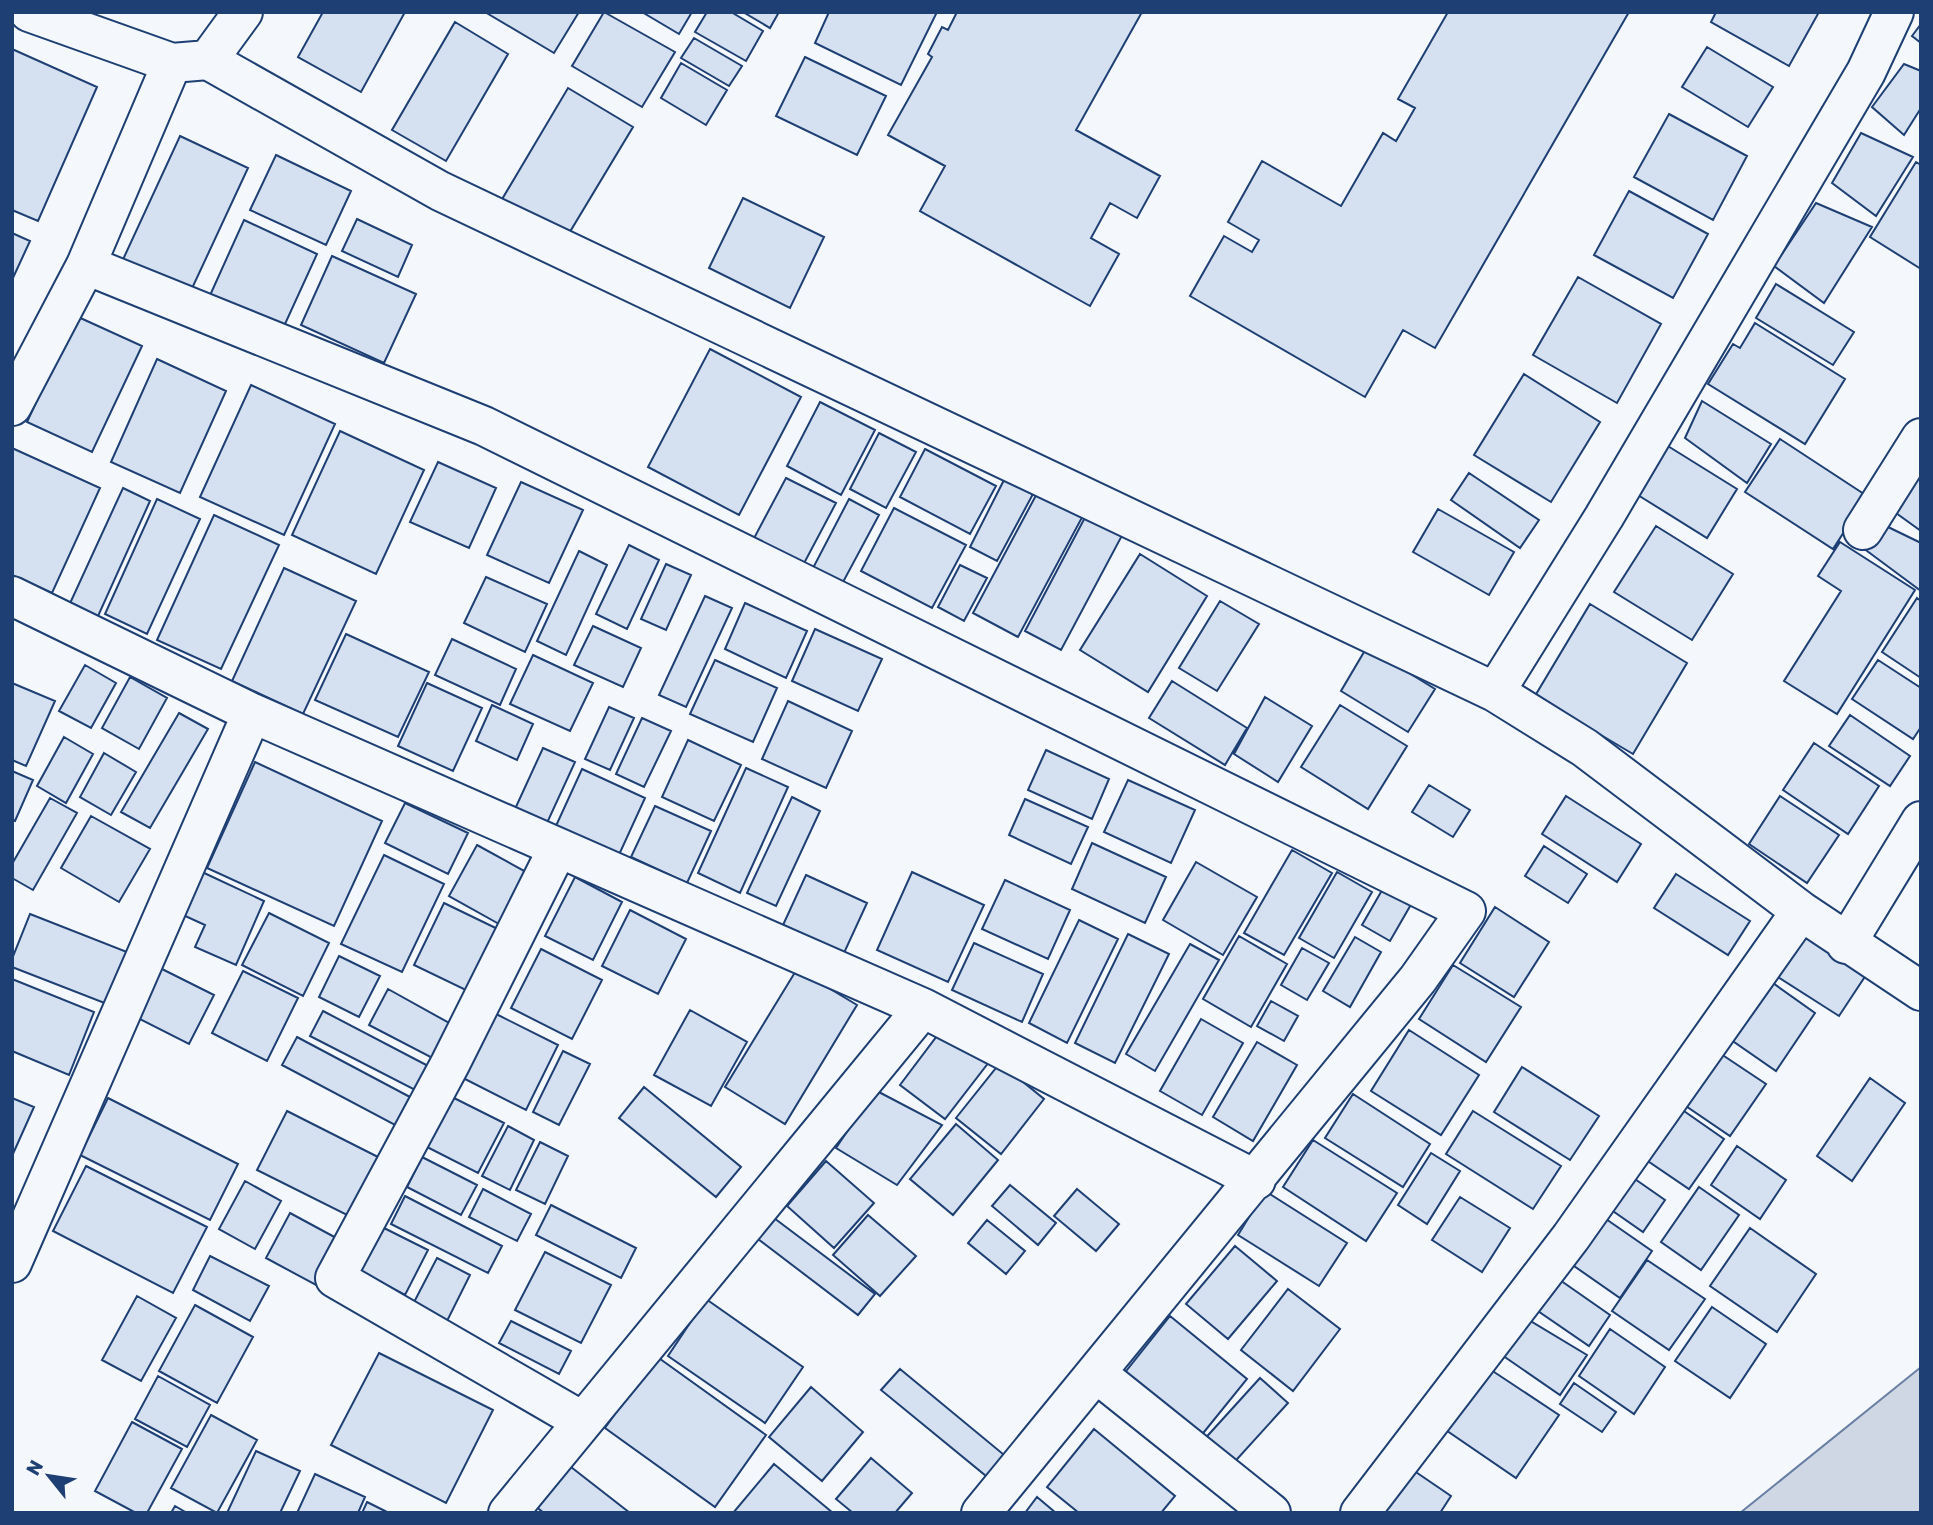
<svg xmlns="http://www.w3.org/2000/svg" width="1933" height="1525" font-family="Rubik,sans-serif">
<rect width="100%" height="100%" fill="#f4f7fb"/>
<!-- water -->
<path fill="#cfd7e4" stroke="#687fa3" stroke-width="2" d="M1921,1367V1513H1740Z"/>
<!-- building -->
<path fill="#d5e0f0" stroke="#1d3f73" stroke-width="2" d="M323,12H405L361,92L298,57Z
M485,12H579L554,53Z
M604,12L675,52L642,107L572,66Z
M642,12H692L679,34Z
M707,12H731L763,31L746,61L695,32Z
M743,12H779L770,28Z
M829,12H937L901,85L815,43Z
M957,12H1142L1076,130L1160,176L1137,218L1110,203L1091,238L1119,254L1090,306L920,211L945,166L888,135L932,57L928,54L942,27L948,30Z
M1448,12H1629L1435,348L1403,330L1365,397L1190,296L1224,236L1252,252L1259,240L1228,222L1262,161L1341,206L1383,133L1396,141L1415,108L1398,99Z
M1716,12H1819L1789,66L1711,22Z
M455,22L508,54L446,161L392,130Z
M1921,24V43L1912,36Z
M694,38L742,66L729,86L681,58Z
M1707,47L1773,87L1748,127L1682,87Z
M12,49L97,87L38,221L12,210Z
M805,57L886,96L857,155L776,116Z
M681,63L727,90L706,125L661,98Z
M1904,64L1921,71V108L1904,135L1872,107Z
M568,88L633,127L565,240L501,201Z
M1669,114L1747,156L1713,220L1634,177Z
M1861,133L1913,157L1876,216L1832,183Z
M180,136L248,168L188,297L120,266Z
M276,155L351,191L326,245L250,210Z
M1916,162L1921,165V269L1870,237Z
M1629,191L1708,234L1673,298L1594,255Z
M743,198L824,237L790,308L709,268Z
M1816,203L1872,227L1824,303L1774,266Z
M357,219L412,245L398,277L342,251Z
M244,220L317,254L280,335L207,302Z
M12,233L30,241L12,280Z
M332,256L416,294L384,363L301,325Z
M1578,277L1661,324L1617,403L1533,355Z
M1776,284L1854,332L1833,365L1756,318Z
M76,316L142,346L92,452L27,422Z
M1755,323L1845,379L1805,444L1708,384L1733,344L1740,348Z
M710,349L801,397L739,515L648,467Z
M157,359L226,391L180,493L111,462Z
M1524,374L1600,422L1551,502L1474,455Z
M251,385L335,424L284,535L200,497Z
M1702,401L1771,444L1747,483L1685,438Z
M820,402L875,430L841,495L787,466Z
M340,431L424,470L376,574L292,535Z
M879,433L916,452L886,508L850,489Z
M1780,439L1867,496L1833,549L1745,492Z
M1663,443L1737,489L1707,538L1633,492Z
M12,448L100,488L52,593L12,575Z
M925,449L996,486L970,534L900,497Z
M438,462L496,488L469,548L410,522Z
M1921,469V531L1896,513Z
M1469,473L1539,520L1520,548L1451,500Z
M786,478L836,503L801,569L752,542Z
M1005,478L1033,494L997,561L970,547Z
M521,482L583,510L549,583L487,555Z
M1041,486L1086,510L1018,637L973,613Z
M123,488L150,501L94,625L66,612Z
M157,499L200,519L147,634L105,614Z
M849,499L879,515L842,584L813,568Z
M894,508L966,545L932,608L861,571Z
M1090,508L1126,528L1061,650L1025,631Z
M1438,509L1514,552L1489,595L1413,552Z
M214,515L279,545L221,669L157,640Z
M1656,526L1733,574L1692,640L1614,592Z
M1886,526L1921,543V591L1863,548Z
M1840,542L1915,590L1837,714L1784,681L1841,591L1818,576Z
M629,545L659,560L627,629L596,614Z
M579,551L607,565L566,655L537,641Z
M1140,554L1207,596L1148,692L1080,650Z
M666,564L691,575L666,630L641,619Z
M960,565L987,578L964,621L938,607Z
M284,568L356,601L303,714L232,681Z
M486,577L547,604L525,652L464,623Z
M705,596L732,608L686,707L659,695Z
M1917,598L1921,601V678L1882,652Z
M1220,601L1259,624L1217,691L1179,668Z
M745,603L807,631L786,678L725,649Z
M1590,604L1687,663L1633,754L1535,696Z
M593,626L641,648L623,687L574,665Z
M815,629L882,659L858,711L792,681Z
M346,634L429,672L398,737L315,700Z
M452,639L516,669L500,705L435,675Z
M1367,647L1435,689L1408,732L1341,691Z
M533,655L593,683L570,731L510,704Z
M715,660L777,688L753,742L690,714Z
M1878,660L1921,688V727L1913,739L1852,699Z
M85,665L116,683L91,728L59,711Z
M130,677L167,698L139,749L102,728Z
M1172,681L1247,728L1225,765L1149,718Z
M12,683L55,701L26,766L12,760Z
M427,683L482,708L453,771L398,746Z
M1265,697L1312,726L1278,782L1234,754Z
M788,701L852,731L826,788L762,759Z
M492,705L533,724L517,760L476,741Z
M1340,705L1407,746L1368,809L1301,767Z
M609,707L634,718L610,770L585,759Z
M179,713L208,729L150,828L121,812Z
M1850,715L1910,756L1890,786L1829,746Z
M642,718L671,731L644,787L616,774Z
M64,737L93,754L66,803L37,786Z
M688,740L741,765L714,821L662,797Z
M1814,743L1879,786L1848,834L1783,790Z
M543,748L575,762L547,823L515,809Z
M1046,750L1109,779L1092,819L1028,790Z
M104,753L136,772L111,815L80,797Z
M255,762L382,821L334,926L207,868Z
M746,768L788,787L740,893L698,873Z
M582,769L645,798L618,857L555,828Z
M12,771L33,780L15,821L12,820Z
M1128,780L1195,810L1171,863L1104,832Z
M1429,785L1470,810L1453,837L1412,812Z
M1566,796L1641,844L1617,882L1542,834Z
M1780,796L1839,835L1807,883L1749,844Z
M792,797L820,811L776,906L747,893Z
M50,798L77,813L33,890L12,878V864Z
M1025,799L1088,827L1071,864L1009,835Z
M405,803L468,833L448,874L385,843Z
M655,806L711,831L687,883L631,857Z
M91,816L150,849L119,902L61,868Z
M1092,843L1166,877L1145,923L1072,889Z
M477,845L537,878L508,929L449,896Z
M1544,846L1587,874L1568,903L1525,876Z
M1292,850L1332,873L1284,955L1244,933Z
M384,855L444,884L402,972L341,944Z
M1196,862L1257,897L1223,955L1163,920Z
M202,872L264,901L236,965L195,947L205,925L183,915Z
M912,872L984,905L948,982L877,950Z
M1337,872L1372,892L1334,958L1299,938Z
M1676,874L1750,921L1728,955L1654,908Z
M806,875L867,903L844,953L783,925Z
M575,877L622,902L593,960L545,936Z
M1005,880L1070,910L1048,959L982,929Z
M1385,885L1413,901L1390,941L1362,925Z
M444,903L504,932L474,994L414,965Z
M1495,907L1549,942L1514,997L1460,963Z
M630,910L686,939L658,994L602,966Z
M269,913L329,943L303,996L242,965Z
M30,914L127,952L107,1004L12,967V959Z
M1079,920L1118,939L1067,1043L1029,1023Z
M1128,934L1169,954L1115,1063L1075,1043Z
M1239,936L1287,964L1251,1027L1203,999Z
M1804,936L1866,975L1839,1016L1778,977Z
M1355,937L1381,952L1350,1007L1323,991Z
M974,943L1043,974L1022,1022L952,990Z
M1190,944L1219,960L1155,1071L1126,1054Z
M1302,948L1329,963L1307,1000L1281,985Z
M541,949L602,980L572,1039L511,1008Z
M339,956L380,976L359,1017L319,997Z
M152,964L214,995L189,1044L128,1013Z
M1453,965L1521,1007L1486,1062L1419,1019Z
M797,969L857,1005L785,1124L725,1087Z
M243,971L298,998L267,1061L212,1033Z
M1763,976L1815,1013L1776,1071L1724,1035Z
M12,979L94,1012L69,1075L12,1051Z
M388,989L460,1029L442,1063L369,1025Z
M1271,1001L1298,1016L1284,1041L1257,1026Z
M690,1010L747,1042L711,1106L654,1075Z
M323,1011L434,1069L421,1093L310,1036Z
M494,1013L558,1045L526,1110L461,1077Z
M1201,1019L1243,1043L1202,1115L1160,1091Z
M943,1028L989,1062L945,1119L900,1085Z
M1409,1030L1479,1075L1441,1135L1371,1091Z
M297,1037L410,1097L395,1125L282,1065Z
M1257,1042L1297,1065L1253,1141L1213,1117Z
M1712,1048L1766,1084L1730,1136L1677,1100Z
M563,1051L590,1064L559,1125L533,1112Z
M1000,1063L1044,1099L1001,1154L956,1118Z
M1522,1067L1599,1116L1570,1160L1494,1112Z
M1870,1078L1905,1103L1852,1181L1817,1156Z
M644,1087L741,1167L716,1197L619,1118Z
M875,1090L942,1125L897,1185L836,1148Z
M1353,1094L1430,1144L1403,1187L1325,1138Z
M452,1097L504,1123L478,1173L427,1147Z
M12,1098L34,1107L12,1156Z
M108,1098L238,1164L210,1220L80,1155Z
M1671,1102L1724,1139L1689,1189L1636,1153Z
M287,1111L384,1160L355,1219L257,1170Z
M1473,1111L1561,1166L1533,1209L1446,1154Z
M956,1124L998,1160L953,1215L910,1179Z
M508,1126L534,1140L510,1190L482,1176Z
M1313,1140L1397,1193L1366,1241L1283,1187Z
M540,1142L568,1156L545,1204L516,1190Z
M1737,1146L1786,1180L1760,1219L1711,1185Z
M1431,1153L1460,1171L1427,1224L1398,1205Z
M422,1157L477,1185L461,1215L407,1187Z
M826,1161L874,1203L834,1248L787,1206Z
M86,1166L207,1227L173,1293L53,1231Z
M1632,1177L1665,1200L1643,1232L1610,1209Z
M245,1181L281,1201L255,1249L219,1229Z
M1010,1185L1056,1223L1038,1245L992,1206Z
M1699,1187L1739,1215L1701,1270L1661,1242Z
M483,1189L531,1214L517,1241L469,1217Z
M1077,1189L1119,1224L1096,1251L1054,1216Z
M1265,1191L1347,1243L1319,1286L1238,1235Z
M405,1196L502,1246L488,1273L391,1224Z
M1460,1197L1510,1228L1482,1272L1432,1240Z
M551,1205L636,1248L621,1278L536,1235Z
M1593,1210L1652,1251L1620,1298L1561,1257Z
M290,1213L340,1240L316,1285L266,1258Z
M770,1215L875,1294L858,1315L754,1236Z
M868,1215L916,1256L880,1296L833,1255Z
M987,1220L1025,1251L1006,1274L968,1243Z
M382,1227L428,1250L405,1295L360,1271Z
M1750,1228L1816,1274L1777,1332L1710,1286Z
M1235,1246L1277,1281L1228,1339L1186,1304Z
M545,1252L611,1285L581,1343L515,1310Z
M210,1256L269,1286L250,1321L193,1290Z
M437,1258L470,1275L446,1323L412,1306Z
M1647,1260L1705,1299L1669,1350L1612,1311Z
M1557,1278L1610,1315L1589,1346L1535,1309Z
M1288,1289L1340,1329L1293,1391L1241,1350Z
M137,1296L176,1318L141,1381L102,1360Z
M706,1299L803,1367L765,1423L668,1356Z
M195,1305L253,1337L217,1403L159,1371Z
M1712,1307L1766,1344L1730,1398L1675,1361Z
M1170,1316L1247,1379L1200,1437L1123,1375Z
M1524,1317L1587,1355L1560,1395L1499,1353Z
M511,1321L571,1351L559,1374L499,1343Z
M1610,1329L1665,1367L1634,1414L1579,1376Z
M379,1353L493,1410L446,1503L331,1445Z
M656,1356L766,1435L715,1507L605,1428Z
M1479,1362L1559,1415L1516,1478L1437,1424Z
M900,1369L1009,1459L991,1480L881,1390Z
M158,1376L210,1405L187,1447L135,1419Z
M1260,1378L1288,1403L1229,1468L1201,1443Z
M1574,1383L1616,1412L1602,1432L1560,1404Z
M811,1387L863,1432L822,1481L769,1437Z
M211,1415L257,1440L217,1513L171,1488Z
M132,1422L182,1449L147,1513H136L95,1491Z
M1094,1429L1175,1496L1161,1513H1079L1047,1487Z
M256,1451L300,1471L280,1513H227Z
M871,1458L912,1493L895,1513H853L836,1499Z
M562,1460L630,1513H544L530,1502Z
M774,1464L833,1513H733Z
M1407,1466L1451,1496L1440,1513H1376Z
M315,1474L365,1497L358,1513H297Z
M1037,1497L1056,1513H1025Z
M367,1502L389,1513H362Z
M175,1506L187,1513H171Z"/>
<g fill="none" stroke-linecap="round" stroke-linejoin="round">
<defs>
<path id="street" d="M208,60L440,191L1495,692L1585,748L1801,911L1921,991
M86,265L484,426L1466,911L1418,979L981,1513
M12,406L86,265L172,63
M1863,530L1921,438
M12,596L252,713L923,1008L1256,1180
M1495,692L1604,517L1866,72L1894,12
M558,848L450,1064L335,1278L582,1421
M1846,944L1921,821
M12,1263L252,713
M1096,1373L1271,1513
M508,1513L923,1008
M1360,1513L1571,1237L1801,911"/>
<path id="secondary" d="M29,12L172,63L208,60L243,12"/>
</defs>
<!-- street casing -->
<use href="#street" stroke="#1d3f73" stroke-width="42"/>
<!-- secondary casing -->
<use href="#secondary" stroke="#1d3f73" stroke-width="42"/>
<!-- street -->
<use href="#street" stroke="#f4f7fb" stroke-width="38"/>
<!-- secondary -->
<use href="#secondary" stroke="#f4f7fb" stroke-width="38"/>
</g>
<!-- border -->
<rect width="1933" height="1525" fill="none" stroke="#1d3f73" stroke-width="28"/>
<!-- north arrow -->
<g transform="translate(49 1476) rotate(300)" stroke="#f4f7fb" stroke-width="5" paint-order="stroke">
<path d="M0-5L12 26L0 18L-12 26Z" fill="#1d3f73"/>
<text y="-10" font-size="19" font-weight="bold" text-anchor="middle" fill="#1d3f73">N</text>
</g>
</svg>
